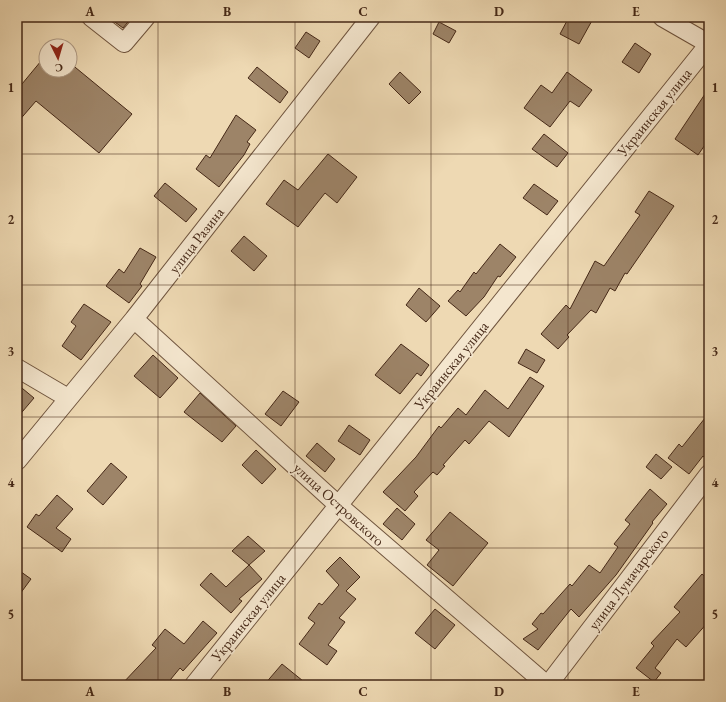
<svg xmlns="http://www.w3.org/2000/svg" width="726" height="702" font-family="'EB Garamond',serif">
<rect width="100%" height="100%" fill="#eed9b3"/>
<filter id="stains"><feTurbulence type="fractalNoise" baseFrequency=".005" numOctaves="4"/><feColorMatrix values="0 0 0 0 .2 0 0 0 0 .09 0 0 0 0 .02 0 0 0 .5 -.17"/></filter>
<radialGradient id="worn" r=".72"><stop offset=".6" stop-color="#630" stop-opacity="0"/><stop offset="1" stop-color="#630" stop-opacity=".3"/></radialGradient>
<!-- building -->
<path fill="#9d8468" stroke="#452817" d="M108,17H132L123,28Z
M569,17H594L579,44L560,34Z
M439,22L456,31L449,43L433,34Z
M306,32L320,41L309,58L295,48Z
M635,43L651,54L639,73L622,62Z
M46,55V70H70V63L132,114L99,153L36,101L17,123V90Z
M257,67L288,92L280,103L248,78Z
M400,72L421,92L409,104L389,84Z
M567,72L592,90L579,107L570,101L550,127L524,108L541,85L552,93Z
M709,88V139L698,155L675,139Z
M236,115L256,130L247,142L250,144L244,155L219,187L196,169L206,155L210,158Z
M544,134L568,153L557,167L532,149Z
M328,154L357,177L337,203L325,193L298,227L266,204L284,180L298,190Z
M165,183L197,209L186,222L154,196Z
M534,184L558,201L547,215L523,198Z
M649,191L674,206L627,274L625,273L615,291L610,288L596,313L591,310L567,335L569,337L558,349L541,334L566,305L570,309L595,261L604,266L640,215L635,212Z
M244,236L267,256L254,271L231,251Z
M500,244L516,257L500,277L498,276L484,297L466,316L448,301L458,290L460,292L474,272L476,274Z
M140,248L156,257L140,284L142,286L129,303L106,286L119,269L124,273Z
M419,288L440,306L426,322L406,305Z
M84,304L111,322L81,360L62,346L76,326L71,322Z
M401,344L429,365L421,376L417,373L400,394L375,375Z
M526,349L545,360L537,373L518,363Z
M153,355L178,378L160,398L134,376Z
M530,377L544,386L509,437L489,421L469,444L465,440L443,465L445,466L437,475L433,472L414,492L418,496L405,511L383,492L416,457L439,426L441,428L458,408L466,415L485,390L508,409Z
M17,384L34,398L17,418Z
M283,391L299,402L281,426L265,414Z
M200,393L236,426L222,442L184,412Z
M709,413V461L703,456L689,474L668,458L679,444L682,447Z
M349,425L370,440L360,455L338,441Z
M317,443L335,459L325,472L306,456Z
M256,450L276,469L262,484L242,465Z
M656,454L672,467L661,479L646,467Z
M111,463L127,477L103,505L87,491Z
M650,489L667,504L652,522L653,523L616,575L579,617L571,609L538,650L523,639L538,629L532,624L541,613L543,614L570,584L572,586L589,565L600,573L618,547L614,544L630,524L625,520Z
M57,495L73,509L56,528L71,539L62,552L27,527L36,514L39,516Z
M397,508L415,524L402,540L383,524Z
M450,512L488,543L453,586L427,565L439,550L426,540Z
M248,536L265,551L249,565L232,551Z
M340,557L360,577L346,591L356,599L339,618L345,622L328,645L337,651L327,665L299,644L315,623L308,618L319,603L322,605L339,585L326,571Z
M249,565L262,579L239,599L242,601L231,613L200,585L211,573L226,587Z
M17,569L31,579L17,598Z
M702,574L709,580V621L686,647L677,639L655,668L661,673L654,682L636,668L654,646L651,643L680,612L674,607Z
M435,609L455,625L435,649L415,633Z
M203,621L217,633L183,671L180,668L166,685H121L156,648L152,645L165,629L184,644Z
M282,664L308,685H264Z"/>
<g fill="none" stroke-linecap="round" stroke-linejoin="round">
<defs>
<path id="minor" d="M91,17L124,43L146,17
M662,17L709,44
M134,319L338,505L547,685
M17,368L68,398
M17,461L134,319L371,17
M194,685L709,44
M548,685L709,474"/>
</defs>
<!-- minor casing -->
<use href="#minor" stroke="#6f543e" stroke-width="20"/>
<!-- minor -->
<use href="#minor" stroke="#f4e6ce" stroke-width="18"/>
</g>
<!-- grid -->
<path fill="none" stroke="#452817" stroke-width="1" stroke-opacity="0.55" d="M158,17V685M295,17V685M431,17V685M568,17V685M17,154H709M17,285H709M17,417H709M17,548H709"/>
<g text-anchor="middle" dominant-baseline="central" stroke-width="3.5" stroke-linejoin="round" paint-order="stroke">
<!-- street labels -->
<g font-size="15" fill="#452817" stroke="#f4e6ce">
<text transform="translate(654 112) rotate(-51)">Украинская улица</text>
<text transform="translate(196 240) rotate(-52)">улица Разина</text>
<text transform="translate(451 365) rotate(-51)">Украинская улица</text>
<text transform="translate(339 504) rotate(42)">улица Островского</text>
<text transform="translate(628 579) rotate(-53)">улица Луначарского</text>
<text transform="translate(248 617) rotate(-51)">Украинская улица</text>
</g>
</g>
<!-- margin -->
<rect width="726" height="702" fill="none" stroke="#eed9b3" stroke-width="44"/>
<!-- north arrow -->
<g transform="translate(58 58) rotate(175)"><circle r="19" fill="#f4e6ce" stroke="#ae9a85"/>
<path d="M0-3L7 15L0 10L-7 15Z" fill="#8f2418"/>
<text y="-6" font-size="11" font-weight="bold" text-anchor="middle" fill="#452817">С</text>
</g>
<rect x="22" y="22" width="682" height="658" fill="none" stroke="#452817" stroke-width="1.5"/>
<g font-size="13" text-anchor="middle" font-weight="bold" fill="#452817">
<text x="90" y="16">A</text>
<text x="227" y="16">B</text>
<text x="363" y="16">C</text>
<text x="499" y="16">D</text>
<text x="636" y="16">E</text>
<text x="11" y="92">1</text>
<text x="715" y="92">1</text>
<text x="11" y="224">2</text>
<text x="715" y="224">2</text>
<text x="11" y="356">3</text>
<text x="715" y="356">3</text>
<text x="11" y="487">4</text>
<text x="715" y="487">4</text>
<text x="11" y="619">5</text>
<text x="715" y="619">5</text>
<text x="90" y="696">A</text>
<text x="227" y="696">B</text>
<text x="363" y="696">C</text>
<text x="499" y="696">D</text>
<text x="636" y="696">E</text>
</g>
<rect width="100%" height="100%" filter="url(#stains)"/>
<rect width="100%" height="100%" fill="url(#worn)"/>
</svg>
